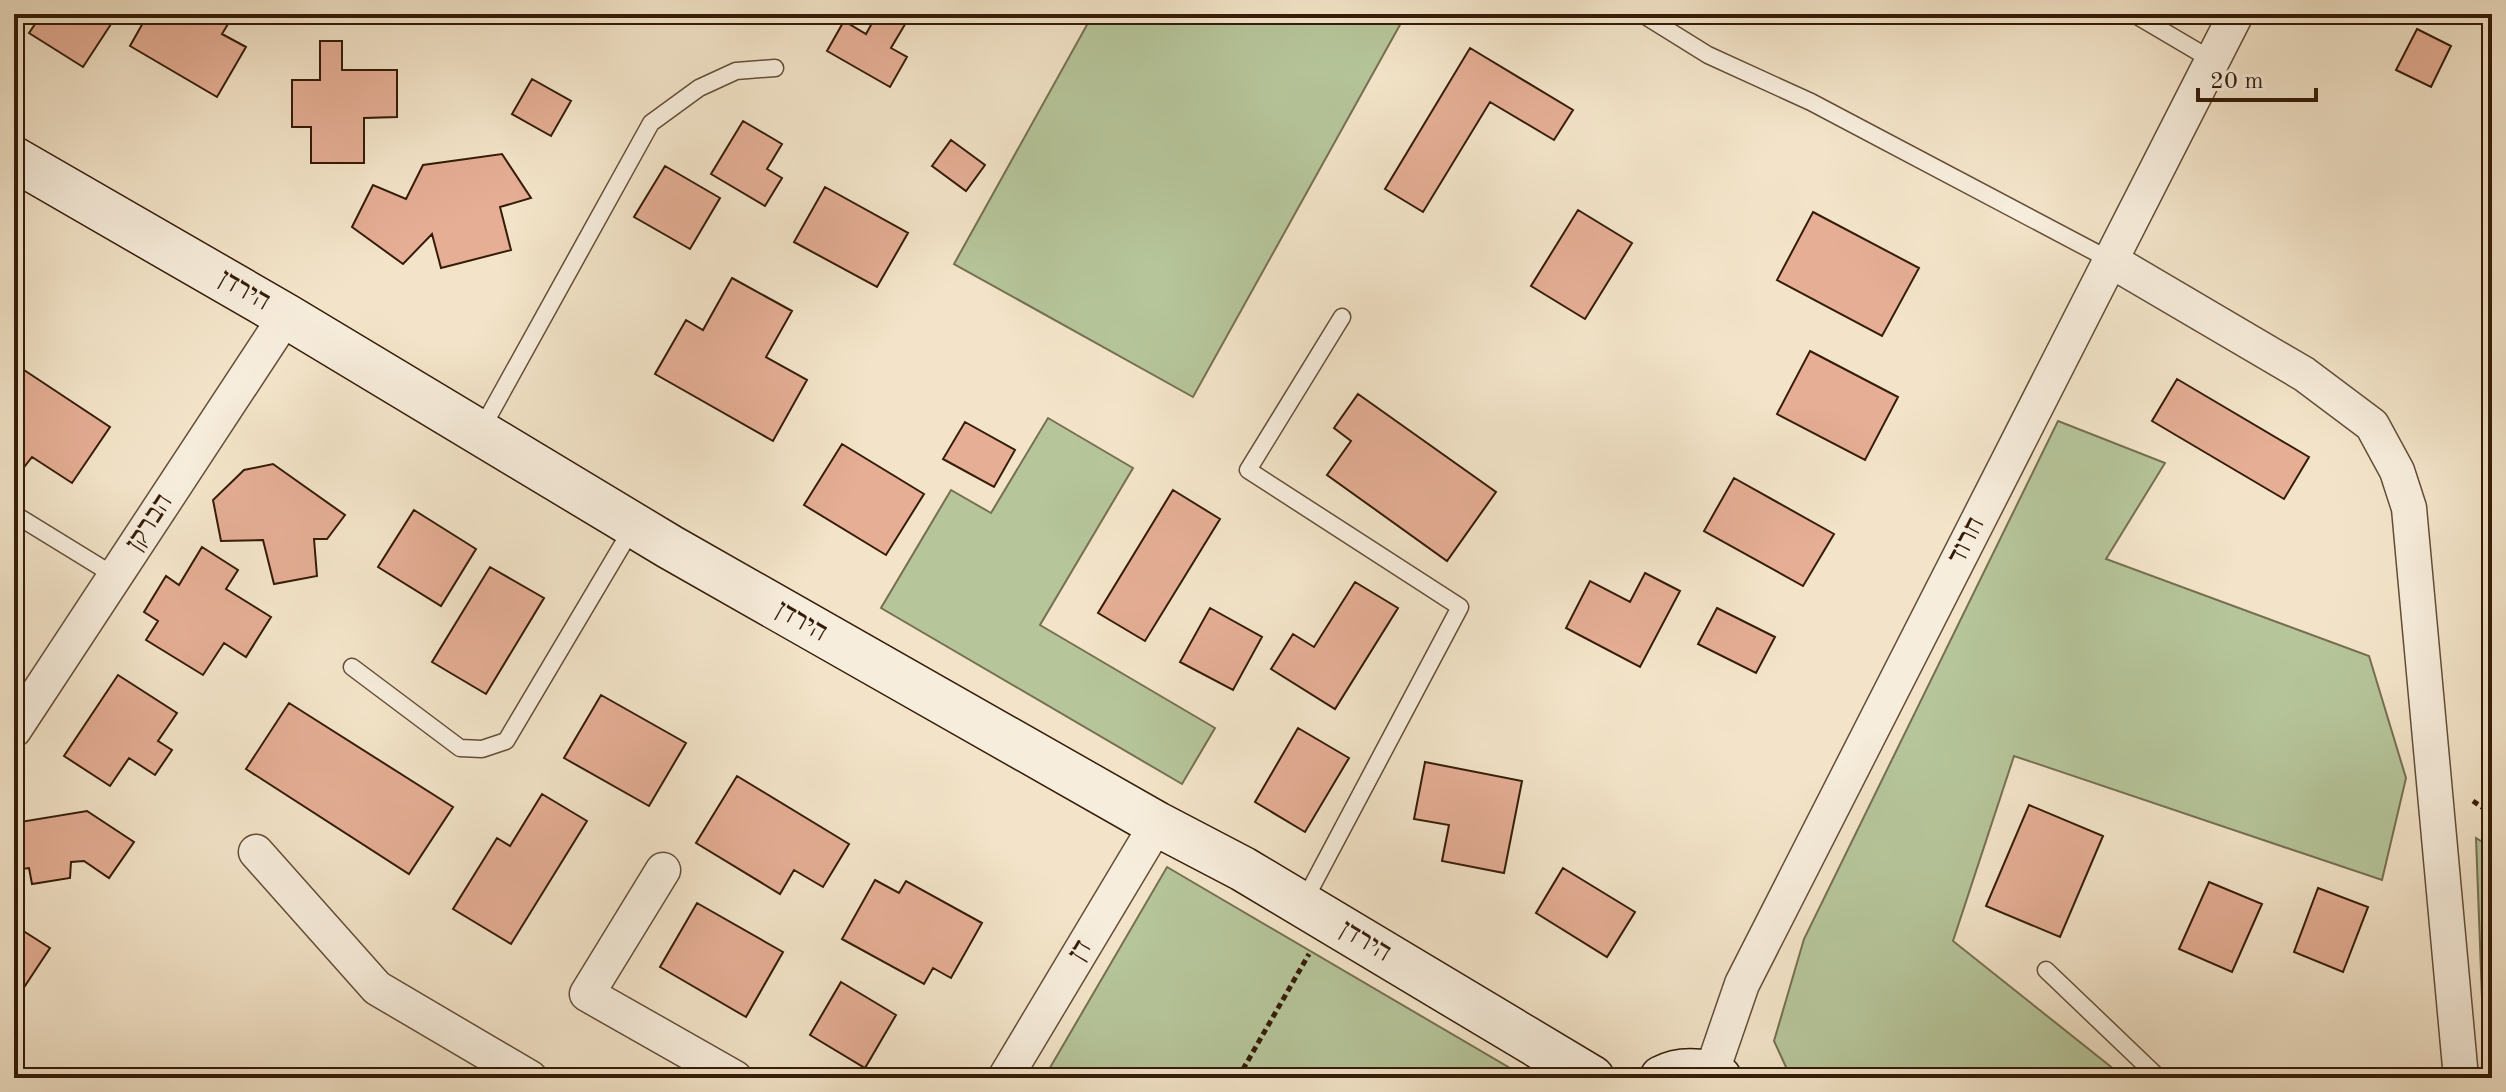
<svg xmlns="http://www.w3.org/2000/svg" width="2506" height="1092" font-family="'Old Standard TT','Frank Ruhl Libre',serif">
<rect width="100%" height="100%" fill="#f3e4c9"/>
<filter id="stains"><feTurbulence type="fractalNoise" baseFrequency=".0025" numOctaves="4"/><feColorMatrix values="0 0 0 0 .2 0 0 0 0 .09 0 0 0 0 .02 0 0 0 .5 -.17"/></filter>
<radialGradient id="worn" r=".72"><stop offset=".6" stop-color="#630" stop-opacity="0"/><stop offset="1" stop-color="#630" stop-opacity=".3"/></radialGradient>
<!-- green -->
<path fill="#b6c59a" stroke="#767051" stroke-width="2" d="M1093,14H1406L1193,397L954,264Z
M1048,418L1133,468L1040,625L1215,728L1182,784L881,608L951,490L991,513Z
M2058,421L2165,463L2106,559L2369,656L2406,778L2382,880L2014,756L1953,941L2125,1078H1791L1774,1041L1804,939Z
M2476,838L2492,848V1078H2485Z
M1167,867L1527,1078H1044Z"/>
<!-- building -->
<path fill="#e5ae95" stroke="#351c08" stroke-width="2" d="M42,14H115L117,15L83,67L29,33Z
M148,14H234L222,34L246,47L217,97L130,46Z
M877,14H894L907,21L891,48L907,57L890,87L827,51L844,21L866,34Z
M2417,29L2451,46L2431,87L2396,70Z
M320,41H342V70H397V117L364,118V163H311V127H292V80H320Z
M1470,48L1573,110L1554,140L1490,102L1423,212L1385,189Z
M532,79L571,101L551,136L512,114Z
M743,121L782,144L767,169L782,178L765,206L711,174Z
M951,140L985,165L966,191L932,166Z
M502,154L531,198L500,207L511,250L441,268L432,234L403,264L352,227L373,185L406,199L423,165Z
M665,166L720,198L690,249L634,217Z
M825,187L908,233L877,287L794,242Z
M1578,210L1632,243L1585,319L1531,286Z
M1813,212L1919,268L1882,336L1777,280Z
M732,278L792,311L766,357L807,380L773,441L655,374L686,320L703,330Z
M1810,351L1898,397L1865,460L1777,414Z
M24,370L110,427L72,483L32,457L14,480V385Z
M2177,379L2309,457L2284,499L2152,421Z
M1358,394L1496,492L1447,561L1327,475L1351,441L1334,428Z
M965,422L1015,450L994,487L943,459Z
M842,444L924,494L886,555L804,505Z
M273,464L345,515L327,539H314L317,576L274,584L263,540L221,541L213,500L244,470Z
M1734,478L1834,534L1803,586L1704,531Z
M1173,490L1220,519L1145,641L1098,613Z
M414,510L476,549L441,606L378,567Z
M202,547L238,570L226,589L271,617L246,657L224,643L203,675L146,640L158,621L144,612L166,576L179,585Z
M490,567L544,598L486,694L432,662Z
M1645,573L1680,591L1640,667L1566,628L1590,581L1630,602Z
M1355,582L1398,608L1335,709L1271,669L1293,634L1314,647Z
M1210,608L1262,637L1233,690L1180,662Z
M1717,608L1775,637L1756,673L1698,644Z
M118,675L177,713L158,741L172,750L155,775L129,758L110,786L64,756Z
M601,695L686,743L649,806L564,758Z
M289,703L453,807L409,874L246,769Z
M1298,728L1349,758L1305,832L1255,802Z
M1425,762L1522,781L1504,873L1442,861L1449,825L1414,819Z
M737,776L849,844L823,887L794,870L780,894L696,843Z
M542,794L587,821L511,944L453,909L497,838L510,846Z
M2029,805L2103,836L2060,937L1986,906Z
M87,811L134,842L109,878L84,861L71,862L70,878L32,884L29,868L14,870V823Z
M1563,868L1635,912L1607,957L1536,913Z
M875,880L899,893L906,881L982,923L951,978L933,968L924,984L842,939Z
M2209,882L2262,904L2232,972L2179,949Z
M2318,888L2368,907L2343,972L2294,952Z
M697,903L783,952L746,1017L660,967Z
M14,925L50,948L19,995L14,992Z
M841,982L896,1015L865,1068L810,1035Z"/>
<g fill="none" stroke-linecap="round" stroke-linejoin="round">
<defs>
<path id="lane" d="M1642,14L1708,55L1811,102L2110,260
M2134,14L2212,60
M481,430L651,123L699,88L736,71L775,68
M14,514L115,576
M352,667L460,748L482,749L506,741L633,527
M1303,903L1460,607L1248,470L1342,317
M2046,970L2159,1078"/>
<path id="street" d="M2110,260L2304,374L2372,425L2397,471L2409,508L2461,1078
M14,730L286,316
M256,852L377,988L530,1078
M663,870L587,994L735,1078
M1711,1074L1742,984L2236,14
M1005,1078L1157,824"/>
<path id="secondary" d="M14,159L286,316L670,547L1157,824L1243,869L1592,1078
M1662,1078C1679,1069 1702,1069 1719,1078"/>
</defs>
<!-- lane casing -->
<use href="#lane" stroke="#644e38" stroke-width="19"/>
<!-- street casing -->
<use href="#street" stroke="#644e38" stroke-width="37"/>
<!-- secondary casing -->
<use href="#secondary" stroke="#351c08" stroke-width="47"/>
<!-- path -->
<path stroke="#351c08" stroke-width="5" stroke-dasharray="6 4" stroke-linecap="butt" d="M2473,801L2492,814
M1238,1078L1309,954"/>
<!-- lane -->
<use href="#lane" stroke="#f7eddc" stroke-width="16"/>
<!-- street -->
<use href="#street" stroke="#f7eddc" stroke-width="34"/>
<!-- secondary -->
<use href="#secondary" stroke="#f7eddc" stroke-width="44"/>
</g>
<g text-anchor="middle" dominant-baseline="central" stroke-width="6" stroke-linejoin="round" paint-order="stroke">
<!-- street labels -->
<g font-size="28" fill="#351c08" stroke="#f7eddc">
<text transform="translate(244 291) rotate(30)">הירדן</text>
<text transform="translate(150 523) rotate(-57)">הברקן</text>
<text transform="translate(1967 541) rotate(-63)">חרוד</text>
<text transform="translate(801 622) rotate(30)">הירדן</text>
<text transform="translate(1365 942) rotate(31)">הירדן</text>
<text transform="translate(1081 951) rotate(-59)">דן</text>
</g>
</g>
<!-- margin -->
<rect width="2506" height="1092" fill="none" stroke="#f3e4c9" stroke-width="48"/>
<rect x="16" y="16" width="2474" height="1060" fill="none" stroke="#351c08" stroke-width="4"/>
<rect x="24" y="24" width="2458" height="1044" fill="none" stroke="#351c08" stroke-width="2"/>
<!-- scale -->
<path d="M2198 88v12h118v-12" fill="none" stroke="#351c08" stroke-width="4"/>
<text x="2210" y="88" font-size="24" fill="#351c08" stroke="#f7eddc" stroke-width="6" paint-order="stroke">20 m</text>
<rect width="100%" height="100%" filter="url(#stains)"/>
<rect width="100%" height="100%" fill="url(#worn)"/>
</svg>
